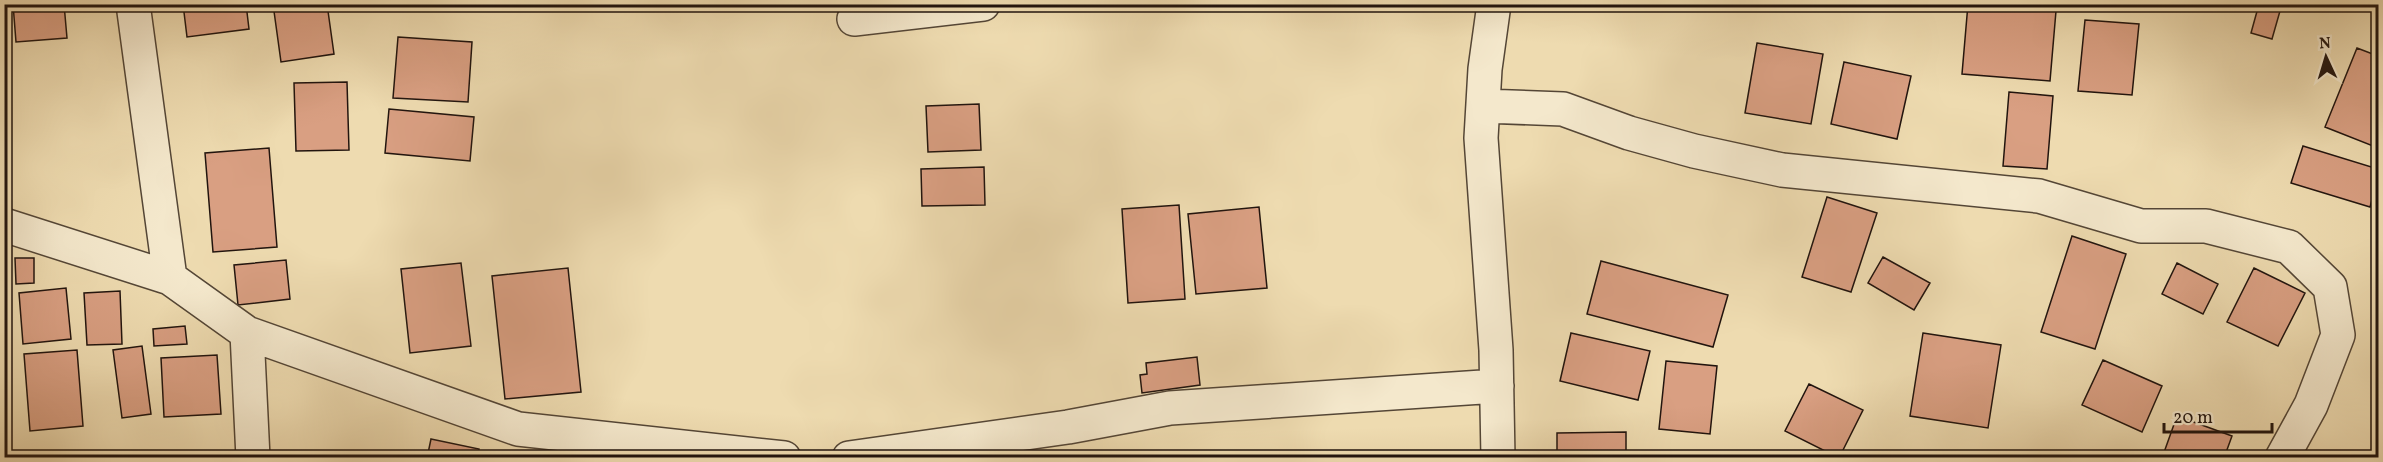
<svg xmlns="http://www.w3.org/2000/svg" width="2383" height="462" font-family="Vollkorn,serif">
<rect width="100%" height="100%" fill="#eedbb0"/>
<filter id="stains"><feTurbulence type="fractalNoise" baseFrequency=".00333" numOctaves="4"/><feColorMatrix values="0 0 0 0 .2 0 0 0 0 .09 0 0 0 0 .02 0 0 0 .5 -.17"/></filter>
<radialGradient id="worn" r=".72"><stop offset=".6" stop-color="#630" stop-opacity="0"/><stop offset="1" stop-color="#630" stop-opacity=".3"/></radialGradient>
<!-- building -->
<path fill="#d99f82" stroke="#21140e" stroke-width="1.5" d="M13,4H64L67,38L16,42Z
M183,4H246L249,29L187,37Z
M273,4H327L334,54L281,62Z
M1968,4L2056,11L2050,81L1962,74Z
M2259,4H2282L2272,39L2251,33Z
M2085,20L2139,24L2132,95L2078,91Z
M398,37L472,42L468,102L393,98Z
M1757,43L1823,54L1811,124L1745,113Z
M2357,48L2378,56V148L2325,127Z
M1844,62L1911,76L1897,139L1831,124Z
M347,82L349,150L296,151L294,83Z
M2009,92L2053,96L2047,169L2003,166Z
M979,104L981,150L928,152L926,106Z
M389,109L474,117L470,161L385,153Z
M2303,146L2378,169V179L2370,207L2291,183Z
M269,148L277,247L213,252L205,153Z
M984,167L985,205L922,206L921,169Z
M1827,197L1877,213L1851,292L1802,277Z
M1179,205L1185,299L1128,303L1122,209Z
M1259,207L1267,288L1196,294L1188,214Z
M2072,236L2126,254L2095,349L2041,332Z
M1883,257L1930,283L1914,310L1868,283Z
M15,258H34V283L16,284Z
M286,260L290,299L238,305L234,265Z
M1601,261L1728,295L1713,347L1587,314Z
M461,263L471,346L410,353L401,269Z
M2177,263L2218,284L2203,314L2162,294Z
M568,268L581,392L505,399L492,276Z
M2254,268L2305,293L2278,346L2227,322Z
M66,288L71,339L23,344L19,293Z
M120,291L122,344L87,345L84,293Z
M185,326L187,344L154,346L153,329Z
M1571,333L1650,351L1638,400L1560,381Z
M1923,333L2001,345L1988,428L1910,416Z
M142,346L151,414L122,418L113,350Z
M77,350L83,426L30,431L24,354Z
M217,355L221,414L164,417L161,358Z
M1197,357L1200,385L1142,393L1140,375L1147,374L1146,363Z
M2103,360L2162,386L2142,432L2082,405Z
M1666,361L1717,366L1710,434L1659,429Z
M1809,384L1863,410L1839,458L1785,431Z
M2177,416L2232,436L2224,458H2162Z
M1626,432V458H1557V433Z
M431,439L479,449L477,458H427Z"/>
<g fill="none" stroke-linecap="round" stroke-linejoin="round">
<defs>
<path id="street" d="M133,4L170,278
M1494,4L1485,69L1481,138L1496,350L1498,458
M854,19L983,4
M1483,106L1563,109L1629,133L1694,151L1782,170L2039,196L2141,226H2206L2289,247L2330,287L2338,335L2311,405L2282,458
M4,225L170,278L247,333L518,429L784,458
M247,333L253,458
M849,458L1068,427L1170,408L1497,386"/>
</defs>
<!-- street casing -->
<use href="#street" stroke="#544636" stroke-width="36"/>
<!-- street -->
<use href="#street" stroke="#f4e8cc" stroke-width="33"/>
</g>
<!-- margin -->
<rect width="2383" height="462" fill="none" stroke="#eedbb0" stroke-width="24"/>
<rect x="6" y="6" width="2371" height="450" fill="none" stroke="#21140e" stroke-width="3"/>
<rect x="12" y="12" width="2359" height="438" fill="none" stroke="#21140e" stroke-width="1.5"/>
<!-- north arrow -->
<g transform="translate(2326 57) rotate(356)" stroke="#f4e8cc" stroke-width="4.5" paint-order="stroke">
<path d="M0-4.5L10 22L0 15L-10 22Z" fill="#21140e"/>
<text y="-9" font-size="16" font-weight="bold" text-anchor="middle" fill="#21140e">N</text>
</g>
<!-- scale -->
<path d="M2164 423v9h108v-9" fill="none" stroke="#21140e" stroke-width="3"/>
<text x="2173" y="423" font-size="18" fill="#21140e" stroke="#f4e8cc" stroke-width="4.5" paint-order="stroke">20 m</text>
<rect width="100%" height="100%" filter="url(#stains)"/>
<rect width="100%" height="100%" fill="url(#worn)"/>
</svg>
